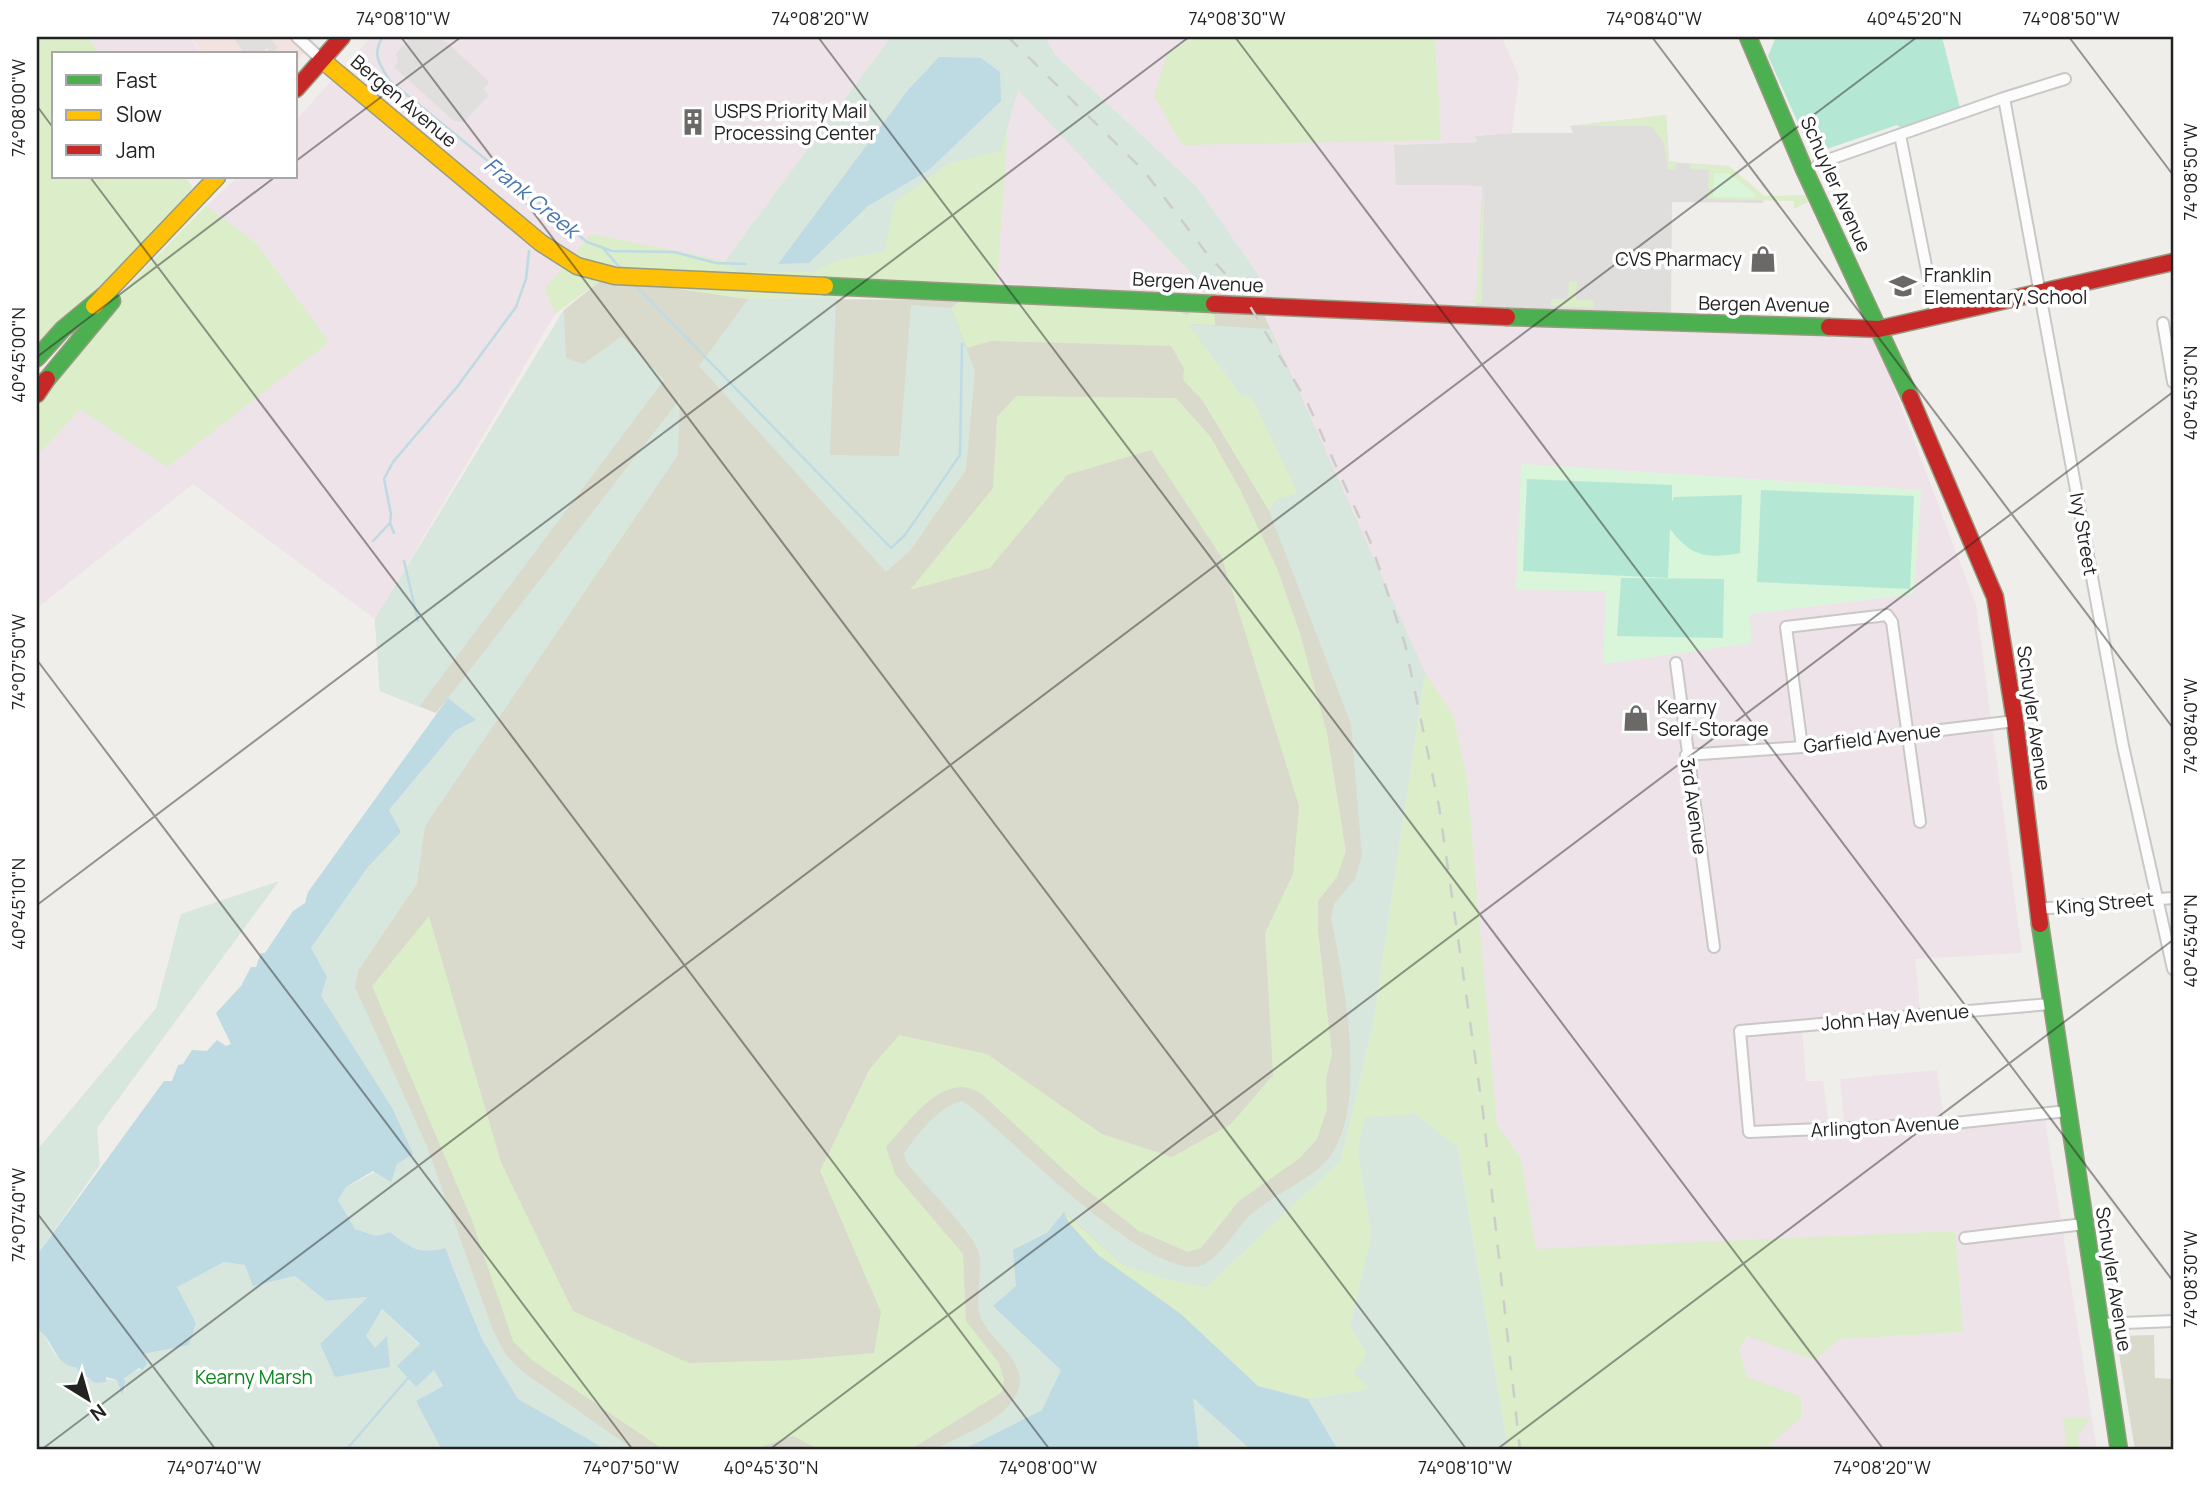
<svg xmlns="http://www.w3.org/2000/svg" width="2210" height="1487" font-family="Manrope,sans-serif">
<rect width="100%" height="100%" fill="#f0eeea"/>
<!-- residential -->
<path fill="#dfdedc" d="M1666,115L1669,162L1729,166L1764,196L1763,203L1672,202L1671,316L1476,308L1482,186L1395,185L1394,145L1476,142L1475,136L1512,133H1573L1570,126Z"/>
<!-- commercial -->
<path fill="#f2e3e0" d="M191,37H317L296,62V54H203Z"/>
<!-- industrial -->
<path fill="#ede3e8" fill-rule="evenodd" d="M88,37H190L202,54H100Z
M371,37H891L725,261L545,289L555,314L375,619L193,484L37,608V456L80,409L328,342L256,243L206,206L238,177H296V120Z
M1021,37H1194L1167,54L1441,140L1435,37H1502L1519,77L1512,133L1475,136L1477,142L1394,145L1396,185L1482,186L1476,308L1872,329L1976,605L2022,953L1915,959L1921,1017L1802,1029L1806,1081H1823L1830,1130L1845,1131L1840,1079L1937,1070L1944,1122L2044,1113L2097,1450H2080L2078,1436L2090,1418H2064L2067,1450H1851L1767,1446L1739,1349L1749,1335L1814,1360L1839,1339L1963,1332L1955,1231L1536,1250L1521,1158L1497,1126L1467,779L1453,715L1425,673L1258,301L997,283L1010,98ZM1521,464L1921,490L1914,594L1749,614L1751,642L1604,664L1606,591Z"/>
<!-- construction -->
<path fill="#d9d9cc" d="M604,278L748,299L1258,301L1425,673L1341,1160L1206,1287L1062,1370L962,1450H607L518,1399L321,996L456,730L448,698L436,713L380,691L375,619L564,310Z
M2154,1335L2155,1378L2173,1379V1450H2135L2116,1336Z"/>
<!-- grass -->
<path fill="#dbedc9" d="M37,37H88L100,54H54V177H185L193,187L103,296L37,371Z
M891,37L1010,98L997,283L836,298L748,299L604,278L555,314L545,289L591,234L725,261Z
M1194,37H1435L1441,140L1182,145L1154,96L1167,54Z
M1666,115L1669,161L1676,162L1675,170L1668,169L1664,143L1651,126H1570Z
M1691,164L1729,166L1764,196L1807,195L1808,202L1794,209V201L1708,199V192H1713L1714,197L1754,198L1714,173L1713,189H1708L1709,170L1690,169Z
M1484,178L1482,303L1464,302L1476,300Z
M206,206L256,243L329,342L167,467L80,409L37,456V394L112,302Z
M1569,281L1577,282L1576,300H1593L1594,308L1551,306V299H1568Z
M959,301L1178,312L1187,315L1190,312L1215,313V325L1188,324L1252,398L1299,494L1277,499L1269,511L1202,400L1183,380L1184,368L1171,346L991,341L967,348L951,308Z
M1016,396L1176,398L1210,436L1240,489L1277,568L1300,633L1327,733L1346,851L1337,877L1318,901V930L1332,1054L1326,1079L1327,1109L1317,1139L1300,1158L1239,1201L1201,1248L1188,1252L1139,1231L1079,1184L983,1095C945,1067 910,1121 886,1147L895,1174L963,1254L966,1321L999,1363L1004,1380L1002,1392L910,1450H820L793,1436L752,1450H664L533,1361L513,1341L471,1218L372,986L429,916L501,1162L573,1311L689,1363L793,1360L874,1353L881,1312L820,1171L869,1070L899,1035L987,1054L1102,1134L1172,1157L1231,1124L1273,1075L1265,933L1293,874L1299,806L1222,558L1151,450L1067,475L990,568L910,590L993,488L997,417Z
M1425,673L1453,715L1467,779L1497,1125L1521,1158L1536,1249L1955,1231L1963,1332L1840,1339L1814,1360L1748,1336L1739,1349L1747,1377L1801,1397V1418L1768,1446L1851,1450H1508L1458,1148L1358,1151L1371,1237L1350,1326L1367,1355L1371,1389L1308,1399L1258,1386L1181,1314L1098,1255L1068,1223L1064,1212L1123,1265L1206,1287L1341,1160L1373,1024Z
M2063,1418H2090L2078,1436L2080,1450H2067Z"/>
<!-- wetland -->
<path fill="#d8e7de" d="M891,37H1045L1056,56L1197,187L1269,291L1209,292L1018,90L1001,151L950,163L894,203L885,251L839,260L812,272H737L725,261Z
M836,298L830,455L899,456L911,305L951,308L975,371L966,470L910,551L886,572L699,366L748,299Z
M564,310L566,358L583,364L622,336L664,380L419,707L380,691L375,619Z
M1188,324L1270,329L1425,673L1373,1024L1341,1160L1206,1287L1169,1280L1123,1265L1065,1212L1047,1233L1013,1250L1062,1370L1042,1410L962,1450H935C961,1434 999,1424 1015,1397C1033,1367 997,1346 984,1324C968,1298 991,1265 973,1241C954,1213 928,1189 907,1163L904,1154C915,1136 941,1104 962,1101L975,1110C1021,1149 1135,1264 1192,1267C1214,1269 1235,1230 1249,1216C1271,1196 1297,1186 1319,1168C1374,1124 1343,978 1331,918L1334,904L1355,879L1362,856L1351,724L1269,511L1277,499L1298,493L1252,398L1241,395Z
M680,399L678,455L425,826L417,884L358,971L355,987L426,1144L493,1330L506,1355L523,1372L634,1450H607L518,1399L482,1339L446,1249C419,1255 411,1248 390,1232L376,1236L355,1229L338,1200L346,1187L413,1153L392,1108L321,996L311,948L368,867L400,832L389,810L456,730L475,720L448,698Z
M279,881L97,1128L100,1165L37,1255V1150L156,1008L181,914Z
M1415,1114L1458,1148L1508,1450H1338L1308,1399L1370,1389L1353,1373L1367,1355L1350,1326L1371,1237L1358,1151L1365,1117Z
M224,1262L246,1265L253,1286L295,1276L326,1301L369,1297L320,1344L335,1376L389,1367L387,1337L375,1349L366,1336L382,1309L420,1345L398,1366L434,1369L443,1387L442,1450H37V1322L55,1355L76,1367L80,1378L118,1380L120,1388L126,1389V1381L122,1380L131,1371L141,1370L145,1354L189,1345L196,1323L176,1287Z
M1192,1397L1251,1450H1199Z"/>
<!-- park -->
<path fill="#d9f5da" d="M1714,173H1729L1755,194L1754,198L1713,197Z
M1521,464L1921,490L1914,594L1750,614L1751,643L1603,664L1606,591L1516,590Z"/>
<!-- pitch -->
<path fill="#b5e7d5" d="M1776,37H1942L1960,108L1902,128L1897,125L1812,154L1768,56Z
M1527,479L1672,485V502L1674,497L1742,495L1740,553C1706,559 1692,557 1670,529L1668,578L1523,571Z
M1761,490L1914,496L1910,589L1757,582Z
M1621,578L1724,579L1723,638L1617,636Z"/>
<!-- parking -->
<path fill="#e0dfde" d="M233,37H270L278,48L271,53L267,48L258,54H245Z
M411,37H437L449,44L489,82L483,89L489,95L464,122L454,121L394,67L398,62L396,54Z"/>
<!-- water -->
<path fill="#bedae3" d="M939,57L981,58L1000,72L1001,101L929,170L868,206L809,263L778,264L908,90Z
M448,698L476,720L456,730L389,810L401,832L368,867L311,948L327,977L321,996L392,1108L413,1154L397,1164L391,1182L373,1171L346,1187L338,1200L355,1229L376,1236L390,1232C411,1248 419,1255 445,1248L482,1339L518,1399L607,1450H442L416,1401L443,1386L434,1370L416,1387L397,1366L420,1344L382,1309L366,1336L375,1348L387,1336L390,1367L335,1377L320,1344L368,1297L326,1301L295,1276L253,1286L245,1265L224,1262L177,1287L196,1323L189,1345L144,1354L147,1364L142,1370L139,1368L123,1379L126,1381L122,1395L117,1380L106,1377V1382L95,1383L86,1376L82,1381L76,1367C56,1367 53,1340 40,1331L37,1321V1255L164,1081H172L178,1065L183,1064L192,1050L207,1051L217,1040L226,1046L231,1044L216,1013L241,986L251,967H256L261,953H265L293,911L305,903L308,892Z
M1064,1212L1069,1223L1098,1255L1181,1314L1258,1386L1308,1399L1338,1450H1251L1193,1398L1199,1450H962L1042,1410L1061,1370L993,1306L1016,1286L1013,1250L1047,1233Z"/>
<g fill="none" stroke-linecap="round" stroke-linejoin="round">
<!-- stream -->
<path stroke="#bedae3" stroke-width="2.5" d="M383,37C371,54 380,65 390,81L587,242L612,251L674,252L716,263L746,264
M602,247L621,269
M634,284L891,548L905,535L960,455L962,344
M390,523L394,533
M373,541L390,523L391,514L384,479L393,462L457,387L516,307L526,279L529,251
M404,561L418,621
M346,1450L408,1378"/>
<defs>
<path id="street" d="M297,37L322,60
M2004,98L2123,746L2173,969
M1900,135L1936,316
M1819,163L2004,98L2065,79
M2163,323L2173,382
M1676,663L1714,947
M1802,747L1786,627L1887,615L1892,622L1920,822
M1686,755L1802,747L2015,721
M2037,909L2173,898
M2050,1004L1740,1031L1749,1132L1945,1124L2067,1111
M1965,1238L2084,1224
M2100,1324L2173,1321"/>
<path id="fast" d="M1748,37L1804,169L1910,397
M825,286L1214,304
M1507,317L1829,327
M37,358L63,329L103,296
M38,390L112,301
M2040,924L2119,1450"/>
<path id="slow" d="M322,60L541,243L577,266L615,276L825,286
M94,306L217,177"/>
<path id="jam" d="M296,89L342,37
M1214,304L1507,317
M1829,327L1879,329L2173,262
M37,394L47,379
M1910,397L1995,597L2015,721L2040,924"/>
</defs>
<!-- street casing -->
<use href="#street" stroke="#c9c8c6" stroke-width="14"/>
<!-- fast casing -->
<use href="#fast" stroke="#989b81" stroke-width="19"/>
<!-- slow casing -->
<use href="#slow" stroke="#989b81" stroke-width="19"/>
<!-- jam casing -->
<use href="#jam" stroke="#989b81" stroke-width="19"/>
<!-- street -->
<use href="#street" stroke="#fdfcfc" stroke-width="10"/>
<!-- fast -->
<use href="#fast" stroke="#4caf50" stroke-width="16"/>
<!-- slow -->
<use href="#slow" stroke="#ffc107" stroke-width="16"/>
<!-- jam -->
<use href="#jam" stroke="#c62828" stroke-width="16"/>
<!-- rail -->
<path stroke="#cccccb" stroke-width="2.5" stroke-dasharray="14 14" stroke-linecap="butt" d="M1008,37L1144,171L1208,255L1241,291L1307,402L1370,541L1405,644L1439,806L1483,1112L1520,1450"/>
</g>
<!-- ticks -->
<path fill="none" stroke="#222" stroke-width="2" stroke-opacity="0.45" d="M401,37L1467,1450M818,37L1884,1450M1235,37L2173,1281M1652,37L2173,728M2069,37L2173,175M37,106L54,129M296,161L461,37M90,177L1050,1450M37,357L275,177M37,660L633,1450M37,905L1189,37M37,1213L216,1450M41,1450L1917,37M769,1450L2173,392M1496,1450L2173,940"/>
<!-- icons -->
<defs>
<symbol id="building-bare" viewBox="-9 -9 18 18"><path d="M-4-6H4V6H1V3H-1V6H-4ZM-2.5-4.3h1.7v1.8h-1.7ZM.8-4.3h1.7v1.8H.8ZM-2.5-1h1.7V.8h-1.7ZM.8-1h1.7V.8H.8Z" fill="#6a6968" stroke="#fff" stroke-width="2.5" paint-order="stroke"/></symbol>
<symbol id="shop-bare" viewBox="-9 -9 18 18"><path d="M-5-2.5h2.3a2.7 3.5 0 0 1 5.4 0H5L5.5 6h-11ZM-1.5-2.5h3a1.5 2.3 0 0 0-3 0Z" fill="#6a6968" stroke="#fff" stroke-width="2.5" paint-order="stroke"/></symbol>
<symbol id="school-bare" viewBox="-9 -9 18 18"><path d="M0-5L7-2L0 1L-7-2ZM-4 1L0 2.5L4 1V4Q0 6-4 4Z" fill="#6a6968" stroke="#fff" stroke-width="2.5" paint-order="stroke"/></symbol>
</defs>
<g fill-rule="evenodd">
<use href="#building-bare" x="674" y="103" width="38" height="38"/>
<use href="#shop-bare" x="1744" y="240" width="38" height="38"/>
<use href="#school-bare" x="1884" y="267" width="38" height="38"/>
<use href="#shop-bare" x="1617" y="699" width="38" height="38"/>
</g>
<g text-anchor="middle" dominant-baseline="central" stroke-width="7" stroke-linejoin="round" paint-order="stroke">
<!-- street labels -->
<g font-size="19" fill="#222" stroke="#fff">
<text transform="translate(404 101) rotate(40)">Bergen Avenue</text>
<text transform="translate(1836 184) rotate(66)">Schuyler Avenue</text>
<text transform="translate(1198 282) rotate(3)">Bergen Avenue</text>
<text transform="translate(1764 304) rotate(1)">Bergen Avenue</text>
<text transform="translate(2084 534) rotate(80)">Ivy Street</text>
<text transform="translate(2034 718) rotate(82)">Schuyler Avenue</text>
<text transform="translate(1872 738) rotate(-7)">Garfield Avenue</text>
<text transform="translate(1694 806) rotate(82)">3rd Avenue</text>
<text transform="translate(2105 903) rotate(-5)">King Street</text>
<text transform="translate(1895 1017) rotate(-5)">John Hay Avenue</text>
<text transform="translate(1885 1126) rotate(-3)">Arlington Avenue</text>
<text transform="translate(2114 1279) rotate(81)">Schuyler Avenue</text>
</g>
<!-- poi labels -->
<g font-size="19" fill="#222" stroke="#fff" text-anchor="start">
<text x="714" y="111">USPS Priority Mail<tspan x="714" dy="22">Processing Center</tspan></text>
<text x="1742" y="259" text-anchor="end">CVS Pharmacy</text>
<text x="1924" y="275">Franklin<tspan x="1924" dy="22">Elementary School</tspan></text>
<text x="1657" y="707">Kearny<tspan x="1657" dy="22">Self-Storage</tspan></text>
</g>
<!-- park labels -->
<g font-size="19" fill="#09871a" stroke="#fff">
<text x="254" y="1377">Kearny Marsh</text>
</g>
<!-- water labels -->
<g font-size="21" font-style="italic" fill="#4775ae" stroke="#fff">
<text transform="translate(532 197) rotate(39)">Frank Creek</text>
</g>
</g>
<!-- border -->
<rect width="2210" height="1487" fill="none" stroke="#ffffff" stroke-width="77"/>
<!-- legend -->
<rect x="52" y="52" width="245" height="126" fill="#ffffff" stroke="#a7a7a7" stroke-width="2"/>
<rect x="66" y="75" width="35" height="10" fill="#4caf50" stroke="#a7a7a7" stroke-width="2"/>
<text x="116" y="88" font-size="21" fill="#222222">Fast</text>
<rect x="66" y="110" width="35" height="10" fill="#ffc107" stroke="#a7a7a7" stroke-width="2"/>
<text x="116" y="122" font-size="21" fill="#222222">Slow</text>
<rect x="66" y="145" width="35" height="10" fill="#c62828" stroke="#a7a7a7" stroke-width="2"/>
<text x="116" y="158" font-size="21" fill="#222222">Jam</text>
<!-- north arrow -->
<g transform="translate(88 1399) rotate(143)" stroke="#ffffff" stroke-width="5" paint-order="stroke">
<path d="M0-5L12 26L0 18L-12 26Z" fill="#222222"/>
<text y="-10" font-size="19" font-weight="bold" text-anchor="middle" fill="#222222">N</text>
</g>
<rect x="38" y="38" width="2134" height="1410" fill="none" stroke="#222" stroke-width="2.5"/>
<g font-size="18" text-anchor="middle" fill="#222">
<text x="403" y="25">74°08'10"W</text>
<text x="820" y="25">74°08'20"W</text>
<text x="1237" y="25">74°08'30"W</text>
<text x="1654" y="25">74°08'40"W</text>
<text x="1914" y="25">40°45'20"N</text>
<text x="2071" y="25">74°08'50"W</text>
<text transform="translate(19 108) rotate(-90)" y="6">74°08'00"W</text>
<text transform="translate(2191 172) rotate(-90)" y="6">74°08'50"W</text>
<text transform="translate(19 355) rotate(-90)" y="6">40°45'00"N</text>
<text transform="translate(2191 393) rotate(-90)" y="6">40°45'30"N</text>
<text transform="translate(19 662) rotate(-90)" y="6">74°07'50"W</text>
<text transform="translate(2191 726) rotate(-90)" y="6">74°08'40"W</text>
<text transform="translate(19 904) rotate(-90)" y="6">40°45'10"N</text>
<text transform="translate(2191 941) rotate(-90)" y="6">40°45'40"N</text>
<text transform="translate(19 1215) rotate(-90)" y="6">74°07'40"W</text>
<text transform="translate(2191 1279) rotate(-90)" y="6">74°08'30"W</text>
<text x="214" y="1474">74°07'40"W</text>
<text x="631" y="1474">74°07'50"W</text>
<text x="771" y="1474">40°45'30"N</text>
<text x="1048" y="1474">74°08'00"W</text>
<text x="1465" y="1474">74°08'10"W</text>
<text x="1882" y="1474">74°08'20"W</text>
</g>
</svg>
